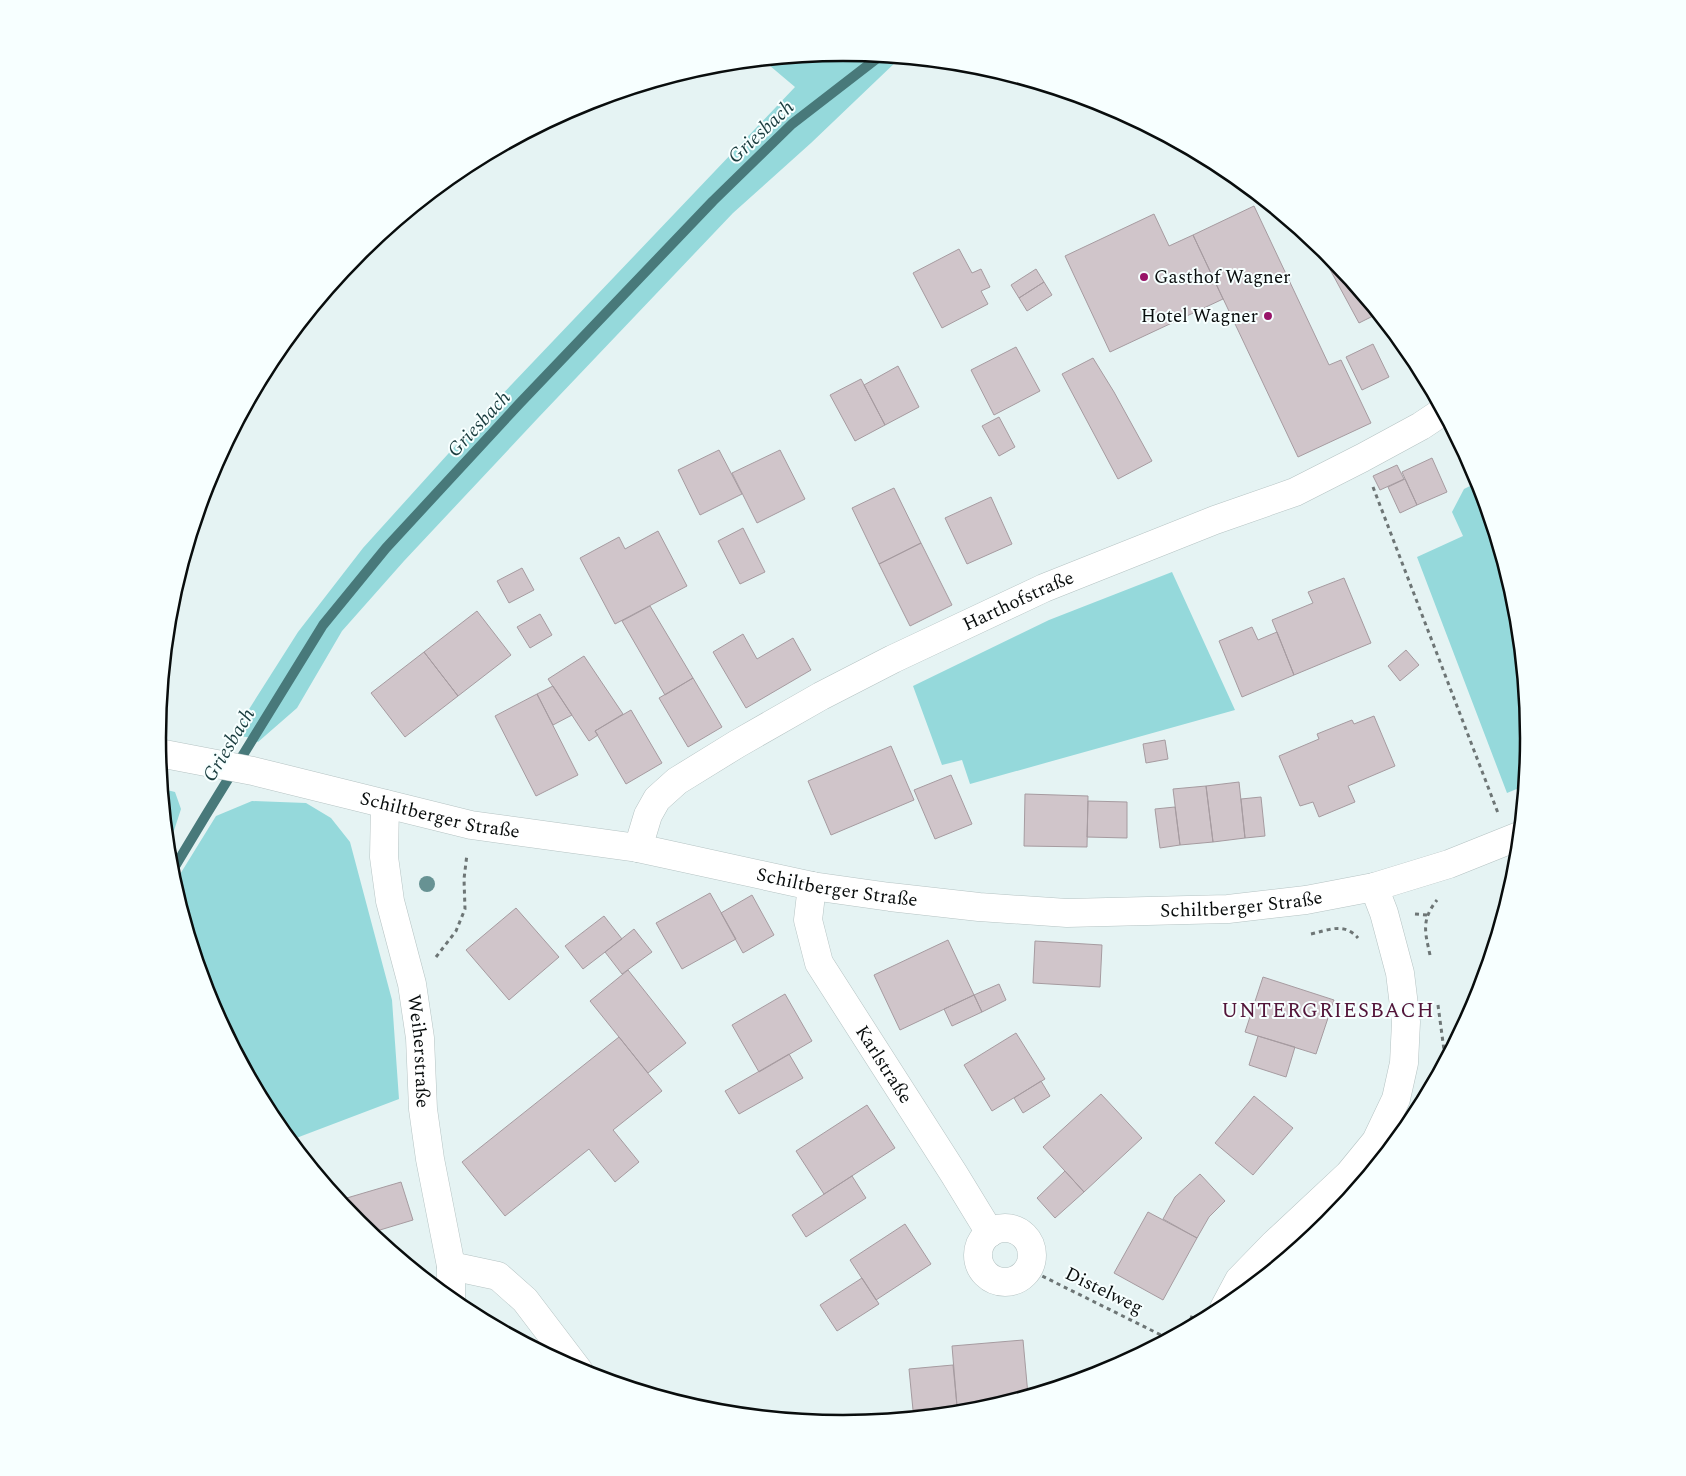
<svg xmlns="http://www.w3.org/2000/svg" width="1686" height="1476" font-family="Spectral,serif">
<rect width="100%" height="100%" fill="#e5f3f3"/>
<!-- green -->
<path fill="#95d9db" d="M843,53L900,58L811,143L733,213L538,418L404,561L342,631L297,708L258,742L247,737L232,736L298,632L363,548L495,402L795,87L763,60Z
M1478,482L1515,605L1528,738L1524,786L1507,793L1417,557L1463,536L1452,512L1464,489Z
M1172,572L1235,710L970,784L962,760L942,765L913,686L1049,620Z
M163,789L175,792L181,809L168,849Z
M252,801L306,803L331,818L350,842L392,1000L399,1099L291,1140L273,1119L210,1000L174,884L216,816Z"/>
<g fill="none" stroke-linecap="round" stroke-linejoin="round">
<!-- stream -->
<path stroke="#48797a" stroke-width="10" d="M171,873L206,815L323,625L386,548L520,403L713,201L792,124L880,56"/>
</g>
<!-- building -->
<path fill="#d0c5ca" stroke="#a69ba0" d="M1254,206L1329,365L1341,360L1371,423L1298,457L1193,235Z
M1154,214L1169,246L1193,235L1223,299L1110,352L1065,256Z
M959,249L972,273L981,269L990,287L981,291L988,304L942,328L913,273Z
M1332,258L1377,314L1359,323L1326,262Z
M1036,269L1044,282L1019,298L1011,285Z
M1044,282L1052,295L1027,311L1019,298Z
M1373,344L1389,377L1362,390L1346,357Z
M1016,347L1040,391L994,415L971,370Z
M1093,358L1114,392L1152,461L1118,479L1062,374Z
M898,366L919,407L885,425L864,385Z
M861,379L885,425L855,441L830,395Z
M999,417L1015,447L999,456L982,426Z
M719,450L742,494L700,515L678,470Z
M780,450L805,499L757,523L732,473Z
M1432,458L1447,492L1417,505L1402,472Z
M1397,465L1404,479L1380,490L1373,476Z
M1405,479L1417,505L1400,513L1388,487Z
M894,488L921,543L879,564L852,508Z
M991,497L1012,544L967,564L945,518Z
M743,528L765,572L740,584L718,541Z
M658,531L687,586L615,624L580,558L619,537L625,549Z
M921,543L952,605L910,626L879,564Z
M522,568L534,590L509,603L497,581Z
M1344,578L1371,643L1294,675L1272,620L1313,603L1308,592Z
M650,606L693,678L665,695L622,621Z
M477,611L511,655L458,696L424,652Z
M540,614L552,635L530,648L517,627Z
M1252,627L1258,640L1277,632L1294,675L1242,697L1219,641Z
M743,634L757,659L793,638L811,670L746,708L713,652Z
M1406,650L1419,665L1400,681L1388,666Z
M424,652L458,696L405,737L371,693Z
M584,656L623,714L595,731L598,735L589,741L548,679Z
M693,678L722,727L688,747L659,698Z
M553,686L572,715L553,725L537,694Z
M537,694L578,775L536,796L495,716Z
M631,710L662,763L626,784L595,731Z
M1374,716L1395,766L1348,786L1355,802L1319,817L1313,802L1300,806L1279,756L1319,739L1317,734L1352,720L1354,724Z
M1165,740L1168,759L1146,763L1143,744Z
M891,746L914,800L831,835L808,781Z
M951,775L972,824L935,839L914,790Z
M1239,782L1245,838L1213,842L1206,786Z
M1206,786L1213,842L1180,845L1173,789Z
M1025,794L1088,796L1087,847L1024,846Z
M1261,797L1265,836L1245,838L1241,799Z
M1088,801L1127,802V838L1087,837Z
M1175,807L1180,845L1160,848L1155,809Z
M710,893L736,939L682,969L656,923Z
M752,895L774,935L743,953L721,913Z
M516,908L559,957L509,1000L466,950Z
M604,916L622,939L583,969L565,946Z
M634,929L652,952L622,974L605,952Z
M948,940L974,995L900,1030L874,975Z
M1035,941L1102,945L1100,987L1033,983Z
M628,970L686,1043L648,1073L590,1001Z
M1263,977L1334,1000L1316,1054L1245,1032Z
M999,984L1006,1000L982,1012L974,995Z
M785,994L812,1041L759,1072L732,1025Z
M974,995L982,1012L952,1026L944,1009Z
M1016,1033L1045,1079L992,1111L964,1065Z
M1258,1036L1295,1047L1286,1077L1249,1065Z
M619,1037L662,1091L613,1130L639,1162L615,1182L589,1149L505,1216L462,1162Z
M789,1054L803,1078L739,1114L725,1091Z
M1041,1081L1050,1096L1023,1113L1014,1098Z
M1101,1094L1142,1138L1084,1192L1043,1147Z
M1254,1096L1293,1128L1253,1175L1215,1143Z
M867,1105L895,1148L824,1194L796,1151Z
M1065,1171L1084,1192L1055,1218L1037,1198Z
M1200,1174L1225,1201L1209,1217L1197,1238L1163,1219L1175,1197Z
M852,1176L866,1198L806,1237L792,1215Z
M401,1182L413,1220L370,1233L358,1223L340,1200Z
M1148,1212L1197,1238L1163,1300L1114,1273Z
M905,1224L931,1264L876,1300L850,1260Z
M862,1278L879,1304L837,1331L820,1305Z
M1023,1340L1028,1395L1007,1401L957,1406L952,1346Z
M953,1365L957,1406L913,1410L909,1369Z"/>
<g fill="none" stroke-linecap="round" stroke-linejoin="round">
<defs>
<g id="minor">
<path id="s1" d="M385,804L384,857L390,901L412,984L420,1038L423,1109L430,1159L451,1266V1299"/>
<path id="s2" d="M638,848L648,815L657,799L677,781L737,744L821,696L893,659L1044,588L1215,520L1295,492L1362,458L1421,426L1442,412"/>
<path id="s3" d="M812,886L808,920L819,963L954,1174L990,1233"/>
<circle cx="1005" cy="1255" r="27"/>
<path d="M451,1266L498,1276L525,1300L579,1371"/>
<path d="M1224,1308L1239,1280L1273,1245L1349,1174L1376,1141L1396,1099L1404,1063L1406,1022L1400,973L1384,913L1374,887"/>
</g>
<g id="secondary">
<path id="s4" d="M159,753L253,771L471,825L638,848L812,886L890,897L979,907L1067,913L1228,909L1306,900L1374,887L1449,864L1519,836"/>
</g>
</defs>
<!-- minor casing -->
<use href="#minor" stroke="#b5c3c3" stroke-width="29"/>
<!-- secondary casing -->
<use href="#secondary" stroke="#b5c3c3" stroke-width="29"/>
<!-- path -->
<path stroke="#6d7575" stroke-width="3" stroke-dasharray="4 4" stroke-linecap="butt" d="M1373,487L1498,813
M1415,914L1427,915
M1311,934C1329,930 1344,922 1358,938
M1430,955C1425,932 1421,920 1437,900
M436,957L456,931L465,909L464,879L467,854
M1438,1005L1444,1050L1442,1064
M1028,1269L1167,1338
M1188,1327L1193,1313"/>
<!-- minor -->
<use href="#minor" stroke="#fff" stroke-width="28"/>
<!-- secondary -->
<use href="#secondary" stroke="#fff" stroke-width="28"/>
</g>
<!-- trees -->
<circle fill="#679293" cx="427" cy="884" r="8"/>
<!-- markers -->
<g fill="#981368" stroke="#f7ffff" stroke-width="2">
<circle cx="1144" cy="277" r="5"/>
<circle cx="1268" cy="316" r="5"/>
</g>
<g text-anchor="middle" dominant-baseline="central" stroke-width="4" stroke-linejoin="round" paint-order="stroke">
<!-- poi labels -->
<g font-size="19" fill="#090d0d" stroke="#f7ffff" text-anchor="start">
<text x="1154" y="277">Gasthof Wagner</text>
<text x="1258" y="316" text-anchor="end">Hotel Wagner</text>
</g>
<!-- street labels -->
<g font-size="19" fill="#090d0d" stroke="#f7ffff">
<text stroke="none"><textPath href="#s2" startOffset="466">Harthofstraße</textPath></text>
<text stroke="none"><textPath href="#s4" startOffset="288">Schiltberger Straße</textPath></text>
<text stroke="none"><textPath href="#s4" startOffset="692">Schiltberger Straße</textPath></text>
<text stroke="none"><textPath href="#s4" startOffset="1098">Schiltberger Straße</textPath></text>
<text stroke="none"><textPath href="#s1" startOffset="251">Weiherstraße</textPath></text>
<text stroke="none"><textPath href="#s3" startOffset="199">Karlstraße</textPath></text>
<text transform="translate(1104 1291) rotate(26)">Distelweg</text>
</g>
<!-- water labels -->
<g font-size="20" font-style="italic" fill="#1a3c3e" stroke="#f7ffff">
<text transform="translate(761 132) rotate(-43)">Griesbach</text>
<text transform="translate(479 424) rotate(-47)">Griesbach</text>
<text transform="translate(229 745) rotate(-59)">Griesbach</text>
</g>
<!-- quarter labels -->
<g font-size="21" letter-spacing="1" fill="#521539" stroke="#f7ffff">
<text x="1328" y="1011">UNTERGRIESBACH</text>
</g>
</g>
<!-- crop -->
<path d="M0 0H1686V1476H0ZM166 738a677 677 0 1 1 1354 0a677 677 0 1 1-1354 0Z" fill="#f7ffff" fill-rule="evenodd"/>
<path fill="none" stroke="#090d0d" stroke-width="2.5" d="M166 738a677 677 0 1 1 1354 0a677 677 0 1 1-1354 0Z"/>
</svg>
